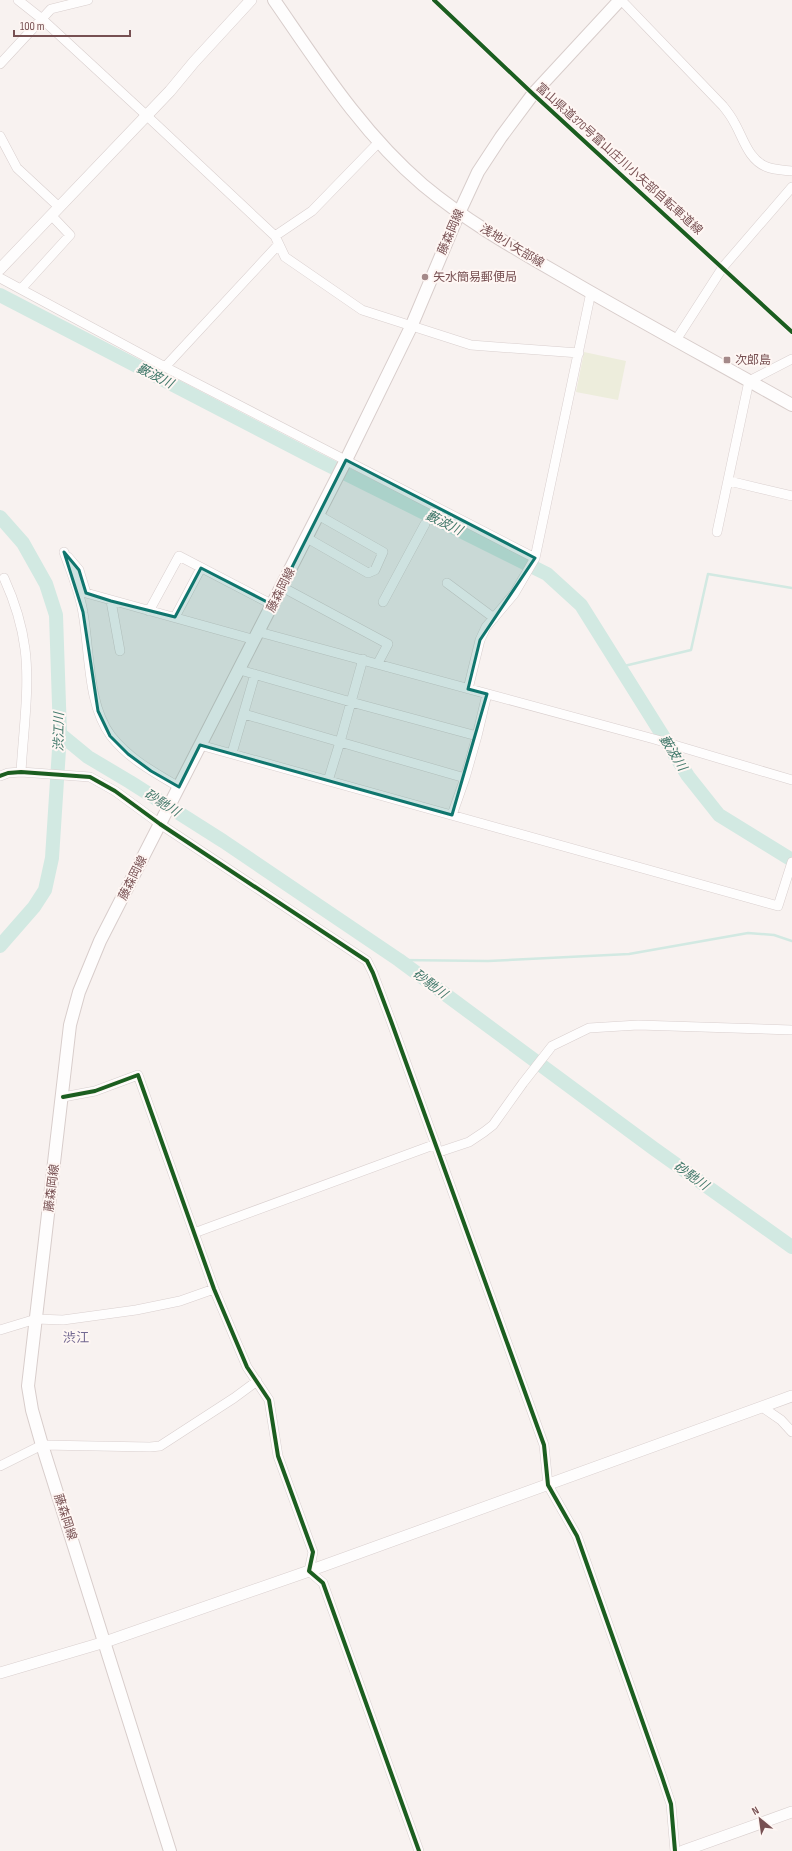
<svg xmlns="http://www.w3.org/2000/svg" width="792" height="1851" font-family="'Sofia Sans Condensed','Noto Sans JP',sans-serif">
<rect width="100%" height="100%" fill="#f8f2f0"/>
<!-- green -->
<path fill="#ededdc" d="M584,352L626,361L618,400L576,392Z"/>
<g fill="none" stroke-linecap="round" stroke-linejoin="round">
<!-- stream -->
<path stroke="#d2e9e2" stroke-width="2.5" d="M620,667L691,650L708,574L792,588
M399,960L488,961L629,954L748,933L774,935L792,941"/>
<!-- river -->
<path stroke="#d2e9e2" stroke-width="14" d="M0,295L318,460L547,574L581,605L688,776L719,815L792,860
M0,517L23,543L46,584L56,615L60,734L52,858L45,890L34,907L0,946
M60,734L88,757L130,782L223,841L399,960L653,1148L792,1247"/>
<defs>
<path id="minor" d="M18,0L42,19L146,115L275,236L285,257L362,310L471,345L579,353
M621,0L723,106C727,111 731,116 734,122C743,137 748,160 767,167C775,170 783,170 792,171
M0,64L51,9L88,0
M0,136L17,168L59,207
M275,236L312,211L379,142
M0,278L165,367L535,558
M21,289L70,235L51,215
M676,340L723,267L792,187
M165,367L278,245
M729,481L792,496
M717,532L749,381L792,359
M307,538L368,573L375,570L383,552L318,515
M64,552C71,572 80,592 83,613C90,651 87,704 111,736C129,759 155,773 179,787
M68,557L79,570L86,593L255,640
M4,578C14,600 22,625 25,649C30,687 23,734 21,772
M447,583L494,618
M282,587L388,644L378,663
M111,601L120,651
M383,602L425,524
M149,611L179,556L273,605
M175,617L201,568
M259,632L654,739L792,780
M240,670L351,702L363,659
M468,689L480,640L486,627L514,594L535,558L591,292
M244,714L340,742L351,702L477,736L487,694
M200,745L778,906L792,862
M232,753L255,674
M0,776L8,773L21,772L90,777L115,791L160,824L367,961L373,973L391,1021L544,1445L548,1485L577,1536L662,1777L671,1804L675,1851
M328,781L340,742L465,778L477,736
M452,815L465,778
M63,1097L95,1091L138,1075L214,1289L247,1367L269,1400L278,1456L313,1552L309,1571L323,1583L419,1851
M439,1152L469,1142L484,1132L493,1125L523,1083L552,1046L589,1028L638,1025L792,1030
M194,1233L436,1144
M0,1330L36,1319L63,1320L136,1310L180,1301L214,1289
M762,1407L781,1420L792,1432
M0,1466L42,1445L150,1447L160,1446L234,1398L257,1381"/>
<path id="tertiary" d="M0,269L170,91L194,62L251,0
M0,1673L105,1642L309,1571L792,1396
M683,1851L792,1812"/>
<path id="secondary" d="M274,0C319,65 362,133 423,185C471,225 525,254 578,285C649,326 721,365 792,405
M170,1851L42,1445L32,1410L28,1386L70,1025L79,992L100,941L346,460L411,327L459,213L478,172L501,137L533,94L620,0"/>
</defs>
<!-- minor casing -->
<use href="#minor" stroke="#d9cfce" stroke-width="10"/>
<!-- tertiary casing -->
<use href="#tertiary" stroke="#d9cfce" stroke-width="12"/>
<!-- secondary casing -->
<use href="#secondary" stroke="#d8cdcb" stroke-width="14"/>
<!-- minor -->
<use href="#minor" stroke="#fefdfd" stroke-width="9"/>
<!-- tertiary -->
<use href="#tertiary" stroke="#fefdfd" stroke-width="11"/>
<!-- secondary -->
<use href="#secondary" stroke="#fefdfd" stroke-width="12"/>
<defs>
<path id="cycleway" d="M434,0L533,94L792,332
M0,776L8,773L21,772L90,777L115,791L160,824L367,961L373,973L391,1021L544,1445L548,1485L577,1536L662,1777L671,1804L675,1851
M63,1097L95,1091L138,1075L214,1289L247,1367L269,1400L278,1456L313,1552L309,1571L323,1583L419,1851"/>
</defs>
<!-- cycleway casing -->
<use href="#cycleway" stroke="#fef6f3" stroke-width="6"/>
<!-- cycleway -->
<use href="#cycleway" stroke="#1b5e20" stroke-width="4"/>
</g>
<!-- marked area -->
<path fill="#0f766e" fill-opacity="0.2" stroke="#0f766e" stroke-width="3" stroke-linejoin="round" d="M346,460L535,558L480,640L468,689L487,694L452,815L200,745L179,787L151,771L128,754L110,736L98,711L83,612L64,552L79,570L86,593L111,601L175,617L201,568L273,605Z"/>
<!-- markers -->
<g fill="#a48989" stroke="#fef6f3" stroke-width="1.5">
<circle cx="425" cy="277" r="4"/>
<rect x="723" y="356" width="8" height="8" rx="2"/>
</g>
<g text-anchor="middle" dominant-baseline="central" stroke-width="4" stroke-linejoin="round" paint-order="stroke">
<!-- street labels -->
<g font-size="12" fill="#775052" stroke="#fef6f3">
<text transform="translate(619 159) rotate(42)">富山県道370号富山庄川小矢部自転車道線</text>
<text transform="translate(451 232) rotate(-67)">藤森岡線</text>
<text transform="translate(512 246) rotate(31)">浅地小矢部線</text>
<text transform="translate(281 590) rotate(-63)">藤森岡線</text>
<text transform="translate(133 878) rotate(-63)">藤森岡線</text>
<text transform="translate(52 1188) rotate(-83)">藤森岡線</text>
<text transform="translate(65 1517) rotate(72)">藤森岡線</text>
</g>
<!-- poi labels -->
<g font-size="12" fill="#775052" stroke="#fef6f3" text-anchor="start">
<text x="433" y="277">矢水簡易郵便局</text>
<text x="735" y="360">次郎島</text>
</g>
<!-- water labels -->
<g font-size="13" font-style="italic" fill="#447a6c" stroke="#fef6f3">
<text transform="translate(155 376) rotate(27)">藪波川</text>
<text transform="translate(444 523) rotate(26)">藪波川</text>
<text transform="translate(59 732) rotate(-89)">渋江川</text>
<text transform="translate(673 753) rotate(58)">藪波川</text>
<text transform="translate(162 803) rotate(32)">砂馳川</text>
<text transform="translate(430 984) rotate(37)">砂馳川</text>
<text transform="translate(691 1176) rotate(35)">砂馳川</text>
</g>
<!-- neighbourhood labels -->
<g font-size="13" fill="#736891" stroke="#fef6f3">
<text x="76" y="1338">渋江</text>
</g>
</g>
<!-- north arrow -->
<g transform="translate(760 1819) rotate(331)" stroke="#fef6f3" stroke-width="3" paint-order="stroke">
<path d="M0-3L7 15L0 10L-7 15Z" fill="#775052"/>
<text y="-6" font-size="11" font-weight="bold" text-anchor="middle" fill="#775052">N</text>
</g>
<!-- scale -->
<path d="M14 30v6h116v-6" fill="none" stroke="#775052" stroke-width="2"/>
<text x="20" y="30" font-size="12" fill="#775052" stroke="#fef6f3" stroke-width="3" paint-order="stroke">100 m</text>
</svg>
